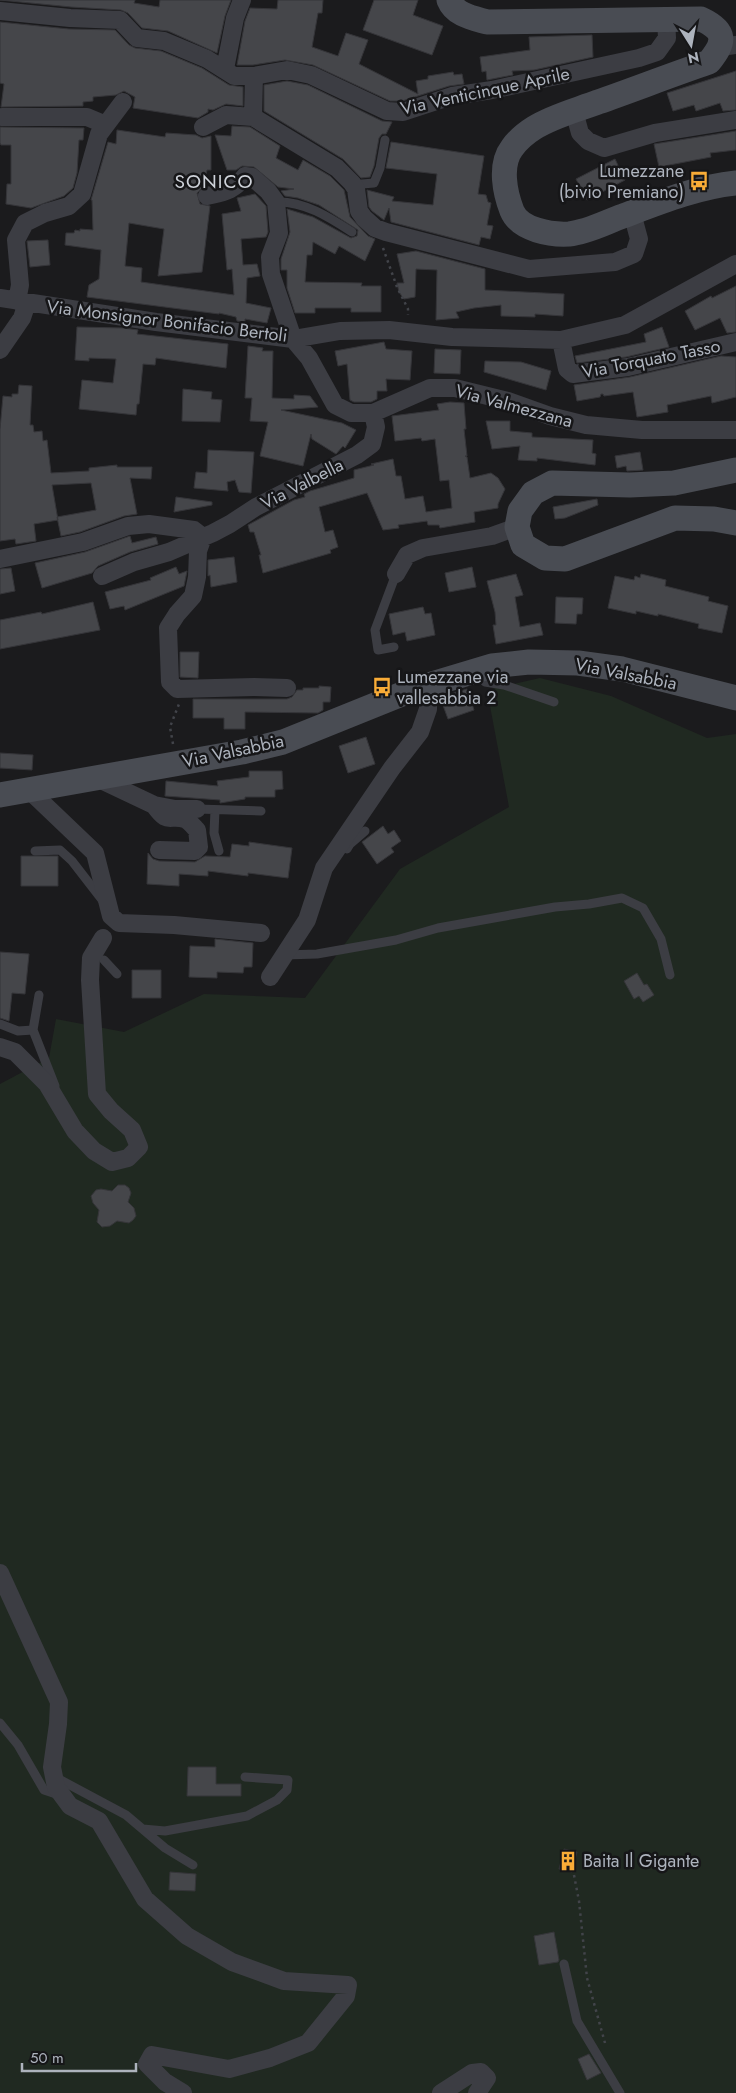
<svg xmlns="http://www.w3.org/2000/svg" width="736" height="2093" font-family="Jost,sans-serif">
<rect width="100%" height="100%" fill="#1b1b1d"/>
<!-- green -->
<path fill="#202921" d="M540,678L611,696L707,738L736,734V2093H0V1084L49,1058L56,1019L124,1032L204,994L305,998L400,869L509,807L487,690Z"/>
<!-- building -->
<path fill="#45464a" stroke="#353539" d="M0,0H135L134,3L159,7L160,0H231L225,16L217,53L168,31L142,28L128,13L121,10L71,7Z
M278,0H323L322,13H318L312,47L338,56L346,33L368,40L359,64L418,94L416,81L428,79V76L453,72L454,75L462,74L464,84L449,86L402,101H390L313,65L285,60L253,65H237L245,21L250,8L277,9Z
M374,0H418L413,15L443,26L432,55L363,30Z
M0,22L69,29L115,30L129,45L135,48L161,51L202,68L229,85L243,87V106L226,104L213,110L208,109V112L198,118L133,108L135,97L124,91L116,95L93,97V101L83,102V106L1,107L4,84L0,83Z
M592,35L593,57L534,70L512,71L513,75L487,80L486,71L482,72L480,57L530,50L529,37Z
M736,71V110L723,111L720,103L696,111L694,105L673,111L667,93Z
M287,81L308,85L382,121L392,122L386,134H382L379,138L374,166L370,177L361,178L343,159L264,111V85Z
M232,126L250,127L280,146L276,158L298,170L303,160L330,176L344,190L350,217L368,236L375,239L365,261L339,246L335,254L313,242L312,255H307L305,282L362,283L361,286H381V312H351V308H315V313H295L287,288V270H281V259L290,232L287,209L313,217L351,238L357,236L358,230L319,205L298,198L285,196L281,191L294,189L278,187L254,167L242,166L236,170H227L215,135L231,136Z
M0,127L84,128L83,140H79L77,173L73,188L64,196L31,208L6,204L7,184H11V145H1L0,143Z
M117,130L165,137L166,133L196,135L202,138L211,136V170H207L204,186L197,193L200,204L210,206L202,272L158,276L164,229L129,223L125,266L142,268L141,282L234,295L232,269L227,270L222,214L241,211L237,198L255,194L266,206L268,232L266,237L241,239L243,265L257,264L260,276L247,278L246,303L271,308L267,323L245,319V322L237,321L236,317L219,313V314L87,297L89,285L99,279L101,250L65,245L66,233H74L75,230L80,231V229L93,230L92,200H91L108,142L116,144Z
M736,131V150L710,153L711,157L659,167L654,144Z
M391,142L484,156L478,194L486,195L488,202L491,203L487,225L493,226L490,239L481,237L479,245L391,222L389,208L384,220L372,211L369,207L367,190L394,197L392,201L433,205L437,174L386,168Z
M615,159L625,180L587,200L576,179Z
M48,240L50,265L30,267L27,241Z
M416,251L485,269V290L564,294L563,316L535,314V317L501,316V305L474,308L456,312L459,318L436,320L437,270L416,269L415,297L404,299L399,292L397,283H404L397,254Z
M736,286V332L727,333L720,318L695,330L685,311L711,296L712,298Z
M77,327L123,328L138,330L137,334L228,344L226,368L156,358L155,365L143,364L139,404H137L136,415L79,409L82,380L113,383L116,359L89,358V361L75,360Z
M662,327L669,347L626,357L577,363L575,356L646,342L644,334Z
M384,342L386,349L412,351L410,380L386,379L387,391H377V399L371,402H354L350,400L347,364L338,366L335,351Z
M248,346L263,348L262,351H273L272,398L294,399V395L310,396L318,407L281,410L342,423L356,430L345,448L343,446L336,454L312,439L311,434L303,466L260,456L268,422L250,421L252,398H245Z
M435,349L461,350L460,374L434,373Z
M721,356L736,357V397L712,403L711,396L667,405L668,412L637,417L633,392L604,396L603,394H601L600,397L577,401L574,385L630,377Z
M485,361L521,362L551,371L546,390L484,372Z
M19,385L32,386L30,425H33L34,432L42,431L43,441L47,440L51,473L89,471V468L117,465V467H152L151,479L130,478L137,514L124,516L80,532L61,536L57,517L96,510L91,483L52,485L58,520L34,524L36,541L16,544L15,539L0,541V429L3,396L12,397V394H18Z
M183,389L212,392L211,399L222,400L220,422L182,421Z
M450,402L464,403L466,429H464L467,456H465L467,457L470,478L491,473L498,478L505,489L498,504V508L474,512L475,522L440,528L439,525H428L427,521L398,525L399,528L383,530L367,493L319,507L325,532L333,530L338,547L330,550L331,553L263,573L259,555H261L254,532H250L248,525L294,500L305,497L304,494L310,491L354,478V470L374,465L371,464L393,459L396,476H401L405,499L423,496L426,512L452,508L449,480L440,481L435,439L422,441L421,438L395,441L392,416L439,410L437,404Z
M486,421H510V431L532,433V437L593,440L592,453L596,454L595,465L537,458V461L518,460L520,446L492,449Z
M208,450L254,452L251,493L239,492L235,480L227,482L228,491L194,488L196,472L207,473Z
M640,452L643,470L627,471L626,466L617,468L615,456Z
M176,497L212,502V505L174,512Z
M597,499L598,505L565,518L555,519L553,507Z
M130,536L132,543L156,537L158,544L130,552L98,566L92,573L42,588L35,563L85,552Z
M234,557L237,582L211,587L210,575L208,576V560Z
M176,567L179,574L187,571L184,586L125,610L124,606L110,609L105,592L151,580L150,578Z
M472,567L476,587L449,592L445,573Z
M11,568L15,591L0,594V569Z
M516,574L523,595L515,597L520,627L540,623L543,635L496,644L493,625H496L495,612L487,581Z
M641,574L666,580L665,586L709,597L708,601L728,606L722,633L698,628L699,624L658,614V616L636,611V614L608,608L615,576L634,580L635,576L640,578Z
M556,597L583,598L582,614H577L576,624L555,623Z
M93,602L100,630L0,649V620L41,612L42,614Z
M423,607L425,614L431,613L435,635L407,641L405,632L393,635L389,614Z
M180,652H199L198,678L180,677Z
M319,686L331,687L330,702H323V710L318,713L245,712V729H224V718H193V699H287L292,697L297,690H303V688H319Z
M467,689L474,710L448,719L440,697Z
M366,737L375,764L348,773L339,746Z
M0,753L33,755L32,770L0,768Z
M249,771H282L283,789L275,790V797H245V799L220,803V800L165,796L166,781L218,786L217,781L249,777Z
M383,826L388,834L394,830L401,841L391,848L394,852L377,864L362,842Z
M249,842L292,848L288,878L248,873V876L208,871V876L179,874V886L147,884L148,853L153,859L159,861L195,862L205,856L230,857L232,844L249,846Z
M21,856H58V886H21Z
M215,939L253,943L252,967H244L243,973L217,972V978L189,977L190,946L215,947Z
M0,952L29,954L25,994L12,993L9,1021L0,1018Z
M132,970H161V998H132Z
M637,973L644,985L647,984L654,995L643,1002L639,996L634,999L624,981Z
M118,1185H125L129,1188L131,1193L128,1202L134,1208L136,1216L133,1220L129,1223L117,1221L110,1226L102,1227L97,1222L99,1210L93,1203L91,1196L96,1190L101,1189L112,1191Z
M188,1767H216V1784H241V1796H187Z
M564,1849L577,1852L572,1872L559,1869Z
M170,1872L196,1874L195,1891L169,1890Z
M554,1932L559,1960L558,1962L539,1965L534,1936Z
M589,2054L601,2073L587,2080L578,2059Z"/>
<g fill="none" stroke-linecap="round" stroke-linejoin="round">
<!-- path -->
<path stroke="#42444a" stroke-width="2.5" stroke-dasharray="2.5 4" stroke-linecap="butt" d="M383,248L397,287L408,309V315
M173,744L170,727L179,704
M574,1875L579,1901L587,1978L605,2043"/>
<!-- service -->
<path stroke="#3c3d43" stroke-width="9" d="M356,189L362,184L374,183L380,168L385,140
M276,202C304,201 329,217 352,232
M394,647L378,650L375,630L396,574
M476,674L485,682L504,685L554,702
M197,809L261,811
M215,810L214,833L219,851
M347,849L350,844L365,831
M35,851L60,850L72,861L103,901
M284,955L317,954L396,940L438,928L555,907L589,904L622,898L643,908L661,939L670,975
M104,960L117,974
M39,995L33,1030L55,1086
M0,1024L18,1031L33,1030
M0,1723L18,1745L44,1790L59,1795
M55,1777L126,1815L165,1848L193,1865
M143,1829L165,1831L247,1816L277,1800L287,1790L288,1780L245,1777
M564,1964L577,2021L620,2093"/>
<!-- minor -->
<path stroke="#3c3d43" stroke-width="18" d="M0,11L70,18L120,20L137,38L164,41L207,59L234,76H254L287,70L311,75L387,111L403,112L452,96L492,90L639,58L657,52L667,38L666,19
M721,47L736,45
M225,69L235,18L242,0
M574,111L580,133L588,141L604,148L655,133L736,120
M2,117H87L106,125
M253,117L254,76
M203,127L226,115L253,117L337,168L352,183L356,189L359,211L364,218L375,228L386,232L529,269L615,262L634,254L639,239L632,213
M207,196C224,192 234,191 245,176L252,177L268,191L276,202L279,233L270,257L271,274L293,339L309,358L335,405L351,413H373L430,388H455L508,401L550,416L586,425L642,430H736
M0,298L156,322L293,339L340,331L389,330L452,337L561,340L625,325L736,264
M17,301L20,285L16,240L25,223L45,213L69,206L82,194L99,134L123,102
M561,340L567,369L573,374L628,367L736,342
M0,350L22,318L27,303
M0,559L83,542L128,526L149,524L194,530L203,537L198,551L197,577L193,596L177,614L168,628L170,682L177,689L254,687L287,688
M396,574L407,555L423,548L492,536L517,527
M102,576L134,562L169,552L213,533L230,524L256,507L357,455L372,444L376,427L373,413
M97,778L154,805L175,809H197
M29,790L95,853L111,916L119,923L174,925L261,933
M154,805C169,826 168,814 185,819C189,821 194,827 197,830L199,847L195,851L159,850
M270,977L307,920L324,868L392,768L420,732L428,709V685
M0,1047L15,1052L47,1084L75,1131L94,1151L112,1162L128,1158L139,1147L132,1130L111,1111L97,1094L90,980L91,958L103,938
M0,1573L59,1702L58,1724L52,1767L56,1787L70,1806L99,1821L145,1899L187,1936L232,1962L284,1981L348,1985L346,1996L308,2043L270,2058L229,2069L152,2055L147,2064L165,2082L183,2093
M441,2093L472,2073L481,2072L487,2078L477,2093"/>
<!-- secondary -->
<path stroke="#494c53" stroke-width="25" d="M449,0C455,15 473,18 487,22L701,19C727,31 725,42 709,62C671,75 635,89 598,102C577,110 553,116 534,128C526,133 517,141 512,148C499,165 505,193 512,211C520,230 551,235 569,234C588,232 606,222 623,216C660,202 697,187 736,183
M736,470L674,483L630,485L552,483L533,493L520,511L517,527L523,545L545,558L565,559L675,518L714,519L736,523
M0,795L242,752L283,742L412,690L492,666L529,662L578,663L622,669L736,698"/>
</g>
<!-- icons -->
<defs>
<symbol id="bus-bare" viewBox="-9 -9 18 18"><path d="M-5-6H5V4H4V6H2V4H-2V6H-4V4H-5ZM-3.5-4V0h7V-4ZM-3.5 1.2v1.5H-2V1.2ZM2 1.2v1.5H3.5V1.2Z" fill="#f9ac37" stroke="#161618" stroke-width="2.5" paint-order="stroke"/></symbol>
<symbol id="building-bare" viewBox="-9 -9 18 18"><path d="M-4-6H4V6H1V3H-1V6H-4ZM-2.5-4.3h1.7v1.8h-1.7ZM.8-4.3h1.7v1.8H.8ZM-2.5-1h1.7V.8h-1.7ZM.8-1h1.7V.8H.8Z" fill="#f9ac37" stroke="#161618" stroke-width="2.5" paint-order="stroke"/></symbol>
</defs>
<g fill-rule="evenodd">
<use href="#bus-bare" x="685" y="167" width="28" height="28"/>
<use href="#bus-bare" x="368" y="673" width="28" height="28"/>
<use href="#building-bare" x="554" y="1847" width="28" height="28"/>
</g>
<g text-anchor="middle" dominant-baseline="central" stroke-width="5" stroke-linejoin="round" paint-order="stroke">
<!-- street labels -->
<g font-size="18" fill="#adb3bd" stroke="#161618">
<text transform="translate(485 91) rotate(-12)">Via Venticinque Aprile</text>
<text transform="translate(167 321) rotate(7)">Via Monsignor Bonifacio Bertoli</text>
<text transform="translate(651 359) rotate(-11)">Via Torquato Tasso</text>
<text transform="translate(514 406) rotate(15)">Via Valmezzana</text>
<text transform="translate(302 484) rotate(-27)">Via Valbella</text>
<text transform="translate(626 674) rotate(11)">Via Valsabbia</text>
<text transform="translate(233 751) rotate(-12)">Via Valsabbia</text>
</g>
<!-- poi labels -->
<g font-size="18" fill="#adb3bd" stroke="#161618" text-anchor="start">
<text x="684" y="171" text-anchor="end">Lumezzane<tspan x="684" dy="21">(bivio Premiano)</tspan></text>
<text x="397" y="677">Lumezzane via<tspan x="397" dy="21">vallesabbia 2</tspan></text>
<text x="583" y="1861">Baita Il Gigante</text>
</g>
<!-- neighbourhood labels -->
<g font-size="19" letter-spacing="1" fill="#ced2d9" stroke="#161618">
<text x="214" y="181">SONICO</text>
</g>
</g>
<!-- north arrow -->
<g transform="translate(691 45) rotate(169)" stroke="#161618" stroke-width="4" paint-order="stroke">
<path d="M0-4L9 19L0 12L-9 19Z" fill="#adb3bd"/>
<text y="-8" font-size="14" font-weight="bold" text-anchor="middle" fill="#adb3bd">N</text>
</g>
<!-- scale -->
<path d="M22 2063v8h114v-8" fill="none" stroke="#adb3bd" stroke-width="2.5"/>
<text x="30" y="2063" font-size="15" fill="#adb3bd" stroke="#161618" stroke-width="4" paint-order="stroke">50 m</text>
</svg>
